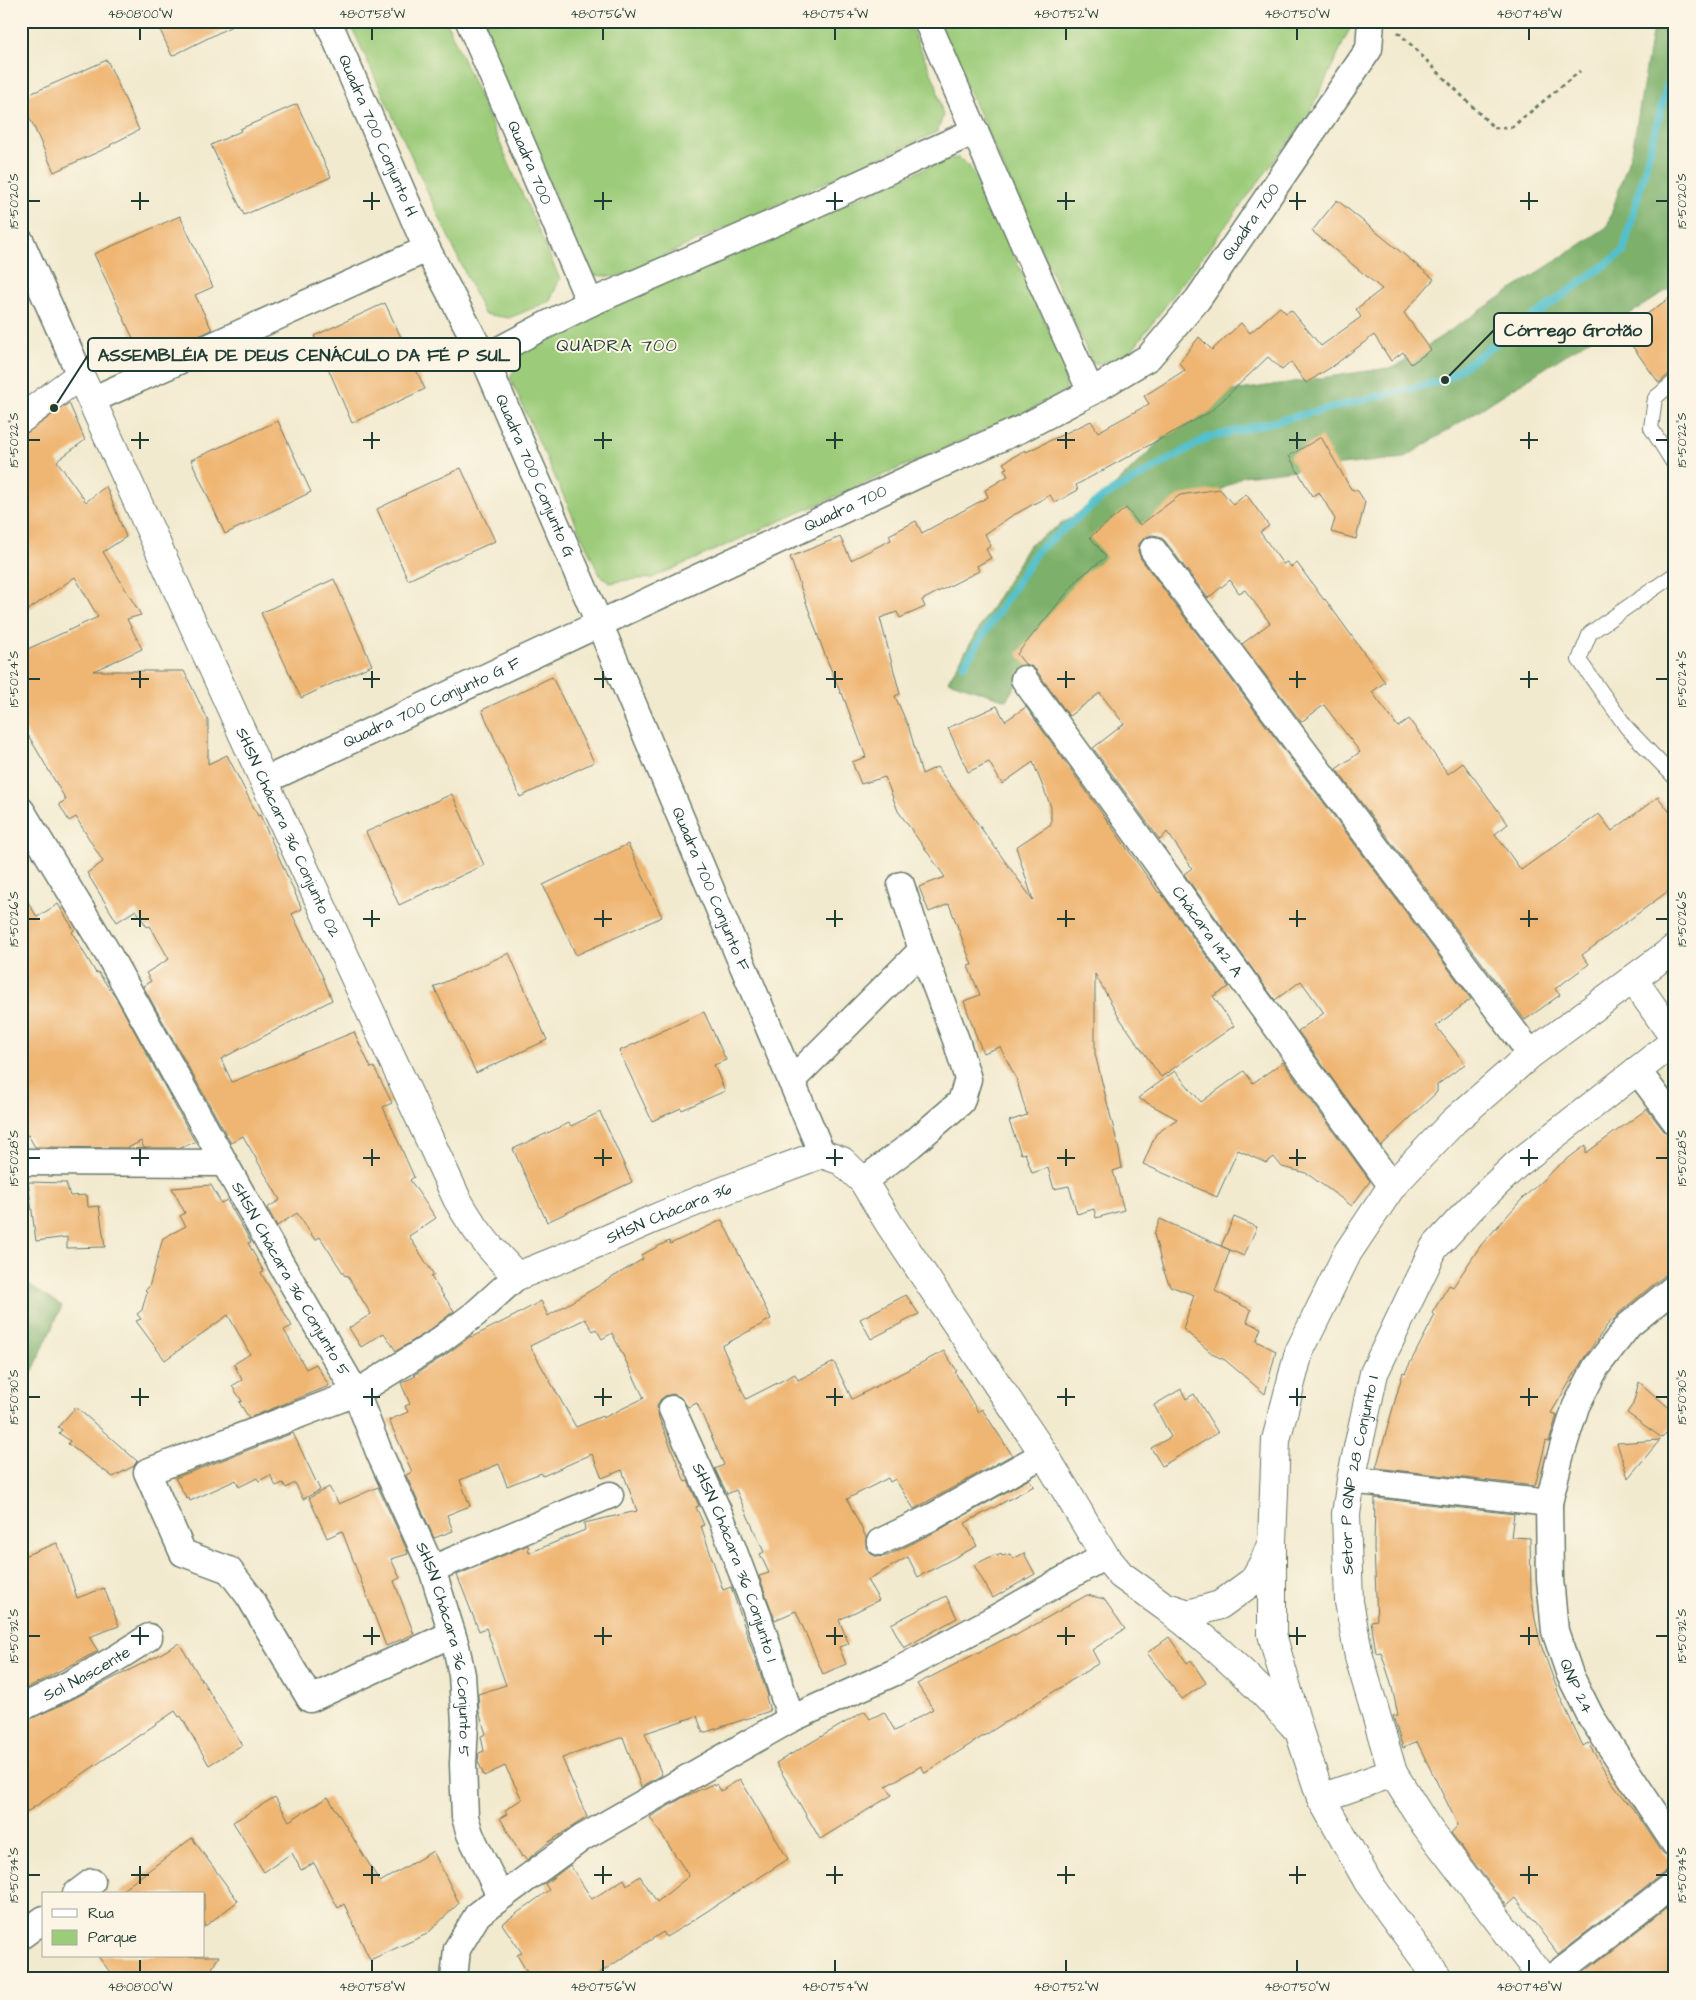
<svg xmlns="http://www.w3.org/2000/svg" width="1696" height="2000" font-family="'Architects Daughter',sans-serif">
<rect width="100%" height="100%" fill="#fcf5e5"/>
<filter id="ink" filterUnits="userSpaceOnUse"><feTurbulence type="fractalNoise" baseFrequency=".02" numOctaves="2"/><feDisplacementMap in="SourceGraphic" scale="10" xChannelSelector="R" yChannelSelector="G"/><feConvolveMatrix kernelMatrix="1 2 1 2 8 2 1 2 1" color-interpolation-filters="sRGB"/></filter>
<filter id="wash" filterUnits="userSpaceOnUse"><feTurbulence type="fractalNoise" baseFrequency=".0096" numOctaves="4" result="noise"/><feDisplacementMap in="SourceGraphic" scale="20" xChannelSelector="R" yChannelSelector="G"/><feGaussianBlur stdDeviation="1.12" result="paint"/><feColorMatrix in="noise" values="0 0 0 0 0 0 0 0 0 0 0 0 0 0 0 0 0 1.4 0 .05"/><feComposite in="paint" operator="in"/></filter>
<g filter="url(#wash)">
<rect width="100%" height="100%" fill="#f2eacf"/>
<!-- green -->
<path fill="#9ccc7a" stroke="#5e8457" d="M349,21H446L560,279L550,301L509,318L484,314Z
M480,21H908L936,84L943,117L937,132L617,277L593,275L582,259Z
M937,21H1352V24L1309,115L1126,358L1093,364Z
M959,158L969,166L985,194L1066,367V390L1030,410L652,578L627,580L610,583L599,574L510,378L528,342L947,159Z"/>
<!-- forest -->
<path fill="#7db06a" stroke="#4e764f" d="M1654,21H1675V285L1404,458L1243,476L1091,572L1006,700L948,681L1029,545L1103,497L1206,395L1395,367L1607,227L1633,146Z
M21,1280L62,1306L21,1397Z"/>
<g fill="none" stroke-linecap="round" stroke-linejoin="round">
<!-- stream -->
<path stroke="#53c0cb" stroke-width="8" d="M964,665L1037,551L1103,497L1207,438L1445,380L1623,252L1675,56"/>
</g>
<g id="blocks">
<!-- building -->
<path fill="#efb673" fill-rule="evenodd" d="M156,21H242L172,56Z
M107,60L139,130L110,145L111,146L54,172L21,98Z
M297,104L331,177L244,215L211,145L241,131L240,129Z
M1337,200L1434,279L1404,313L1431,350L1411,364L1403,352L1391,361L1374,335L1333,366L1306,383L1291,362L1282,370L1268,357L1210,412L1076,485L1078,490L1055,503L1050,495L1010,517L985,534L991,546L986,549L991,558L977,566L979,571L922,600L925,607L900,618L897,612L880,618L900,694L895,696L909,728L922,774L937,767L1033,900L1016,847L1051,824V807L1033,762L1002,784L989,762L968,772L948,728L997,706L1005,721L1026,707L1159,893L1160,892L1229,987L1213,996L1234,1026L1161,1077L1121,1020L1095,974V1054L1119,1150L1122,1168L1113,1171L1124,1210L1096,1218L1094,1209L1077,1214L1069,1186L1054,1189L1048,1168L1032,1173L1025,1153L1021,1154L1009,1121L1027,1115L1016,1078L1000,1047L983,1053L974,1030L964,1001L980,995L968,966L972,965L949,904L929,912L919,887L945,877L898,811L885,777L861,784L852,762L866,757L842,693L841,694L823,650L790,557L840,537L851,560L891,540L889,535L916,521L922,533L988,497L985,490L1008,476L1004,469L1007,468L1003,463L1025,450L1026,452L1091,421L1098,432L1149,404L1144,396L1185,370L1179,363L1199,337L1212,350L1241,323L1250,333L1280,307L1286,313L1291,310L1321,346L1361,317L1356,309L1382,289L1312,231Z
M180,216L213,287L195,295L212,330L143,360L94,254Z
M1675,294V372L1669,374L1659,383L1622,332Z
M385,303L425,389L352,423L314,336Z
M69,403L85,440L57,461L86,502L106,486L126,537L103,552L141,615L127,619L142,649L93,671H184L208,720V764L227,755L258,816L260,815L302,909L292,914L322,975L332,1000L221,1059L232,1082L354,1032L371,1068L374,1067L392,1103L383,1107L414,1177L410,1180L436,1218L409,1236L434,1275L431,1277L454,1311L427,1332L396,1351L384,1333L361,1347L349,1328L371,1314L347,1275L345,1276L320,1237L315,1240L297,1213L277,1226L267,1208L280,1200L243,1136L231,1143L143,986L151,981L146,973L169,959L150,926L147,927L136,910L117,922L87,873L103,862L76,817L69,821L59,804L66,800L21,723V652L98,617L75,577L21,615V437Z
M278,421L311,492L225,534L191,460Z
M1321,437L1351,489L1358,491L1365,502L1356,539L1331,532L1335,519L1319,492L1312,496L1289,456Z
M461,468L495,541L408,580L377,509L406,495L405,494Z
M1220,489L1233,505L1246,494L1269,526L1260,532L1283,564L1287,562L1291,567L1297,563L1324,600L1325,599L1385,682L1372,692L1398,727L1409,719L1448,774L1463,763L1508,824L1495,834L1521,870L1599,814L1612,831L1658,797L1675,819V886L1582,955L1589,964L1555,989L1560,995L1525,1020L1336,769L1360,752L1324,705L1301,722L1242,644L1270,623L1245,590L1239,593L1230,580L1208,598L1165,541L1159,536L1152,535L1144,538L1139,544L1138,551L1141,559L1471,999L1436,1026L1465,1064L1437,1085V1092L1381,1146L1298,1031L1324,1013L1301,981L1275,1000L1184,874L1192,868L1167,832L1160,840L1093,748L1124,724L1100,693L1069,716L1036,670L1031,666L1025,664L1017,654L1079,578L1106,557L1090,537L1126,508L1140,525L1180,495Z
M334,579L372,665L301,698L261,613Z
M552,677L594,762L520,797L482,710Z
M452,794L484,865L399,905L366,832Z
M628,844L662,917L576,955L543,885Z
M21,890L37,917L58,904L74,930L72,932L96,973L98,972L119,1003L195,1142L180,1148H144L141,1141L128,1148L35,1147L28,1135L21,1139Z
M509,953L547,1040L476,1073L434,987Z
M704,1012L726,1060L714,1065L725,1091L682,1110L681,1108L652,1121L619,1051Z
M1283,1062L1370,1181L1352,1206L1306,1173L1282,1167L1274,1157L1266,1163L1238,1150L1217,1197L1143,1164L1156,1134L1177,1119L1138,1098L1175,1071L1201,1102L1244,1071L1253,1083Z
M1647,1109L1663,1130L1669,1135L1675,1136V1272L1665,1275L1619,1313L1613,1321L1611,1320L1584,1358L1551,1413L1557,1415L1549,1442L1546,1441L1535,1486L1376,1468L1403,1372L1405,1373L1435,1315L1432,1313L1449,1285L1453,1287L1481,1245L1523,1198L1558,1166L1586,1145V1153Z
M600,1112L632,1182L547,1222L513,1149L569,1123L571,1126Z
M28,1182L66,1183L70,1196L87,1195L88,1207L99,1206L105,1247L67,1248V1237L36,1241Z
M211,1185L221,1203L227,1200L251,1242L248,1243L264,1272L261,1273L292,1326L284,1330L306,1369L316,1364L329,1386L249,1418L239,1402L242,1401L232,1386L242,1380L234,1364L250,1354L228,1315L165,1360L136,1321L141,1319L137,1314L142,1310L147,1292L145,1290L149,1287L163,1238L186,1226L180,1216L185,1213L172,1188Z
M1234,1217L1257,1227L1244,1256L1221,1246Z
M1160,1219L1230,1250L1215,1291L1251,1310L1247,1322L1261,1328L1256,1341L1276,1351L1265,1394L1225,1360L1214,1355L1183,1329L1194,1295L1170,1286L1163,1269L1154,1234Z
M722,1220L771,1319L722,1346L746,1399L795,1374L798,1380L834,1362L852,1399L944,1351L957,1371L955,1372L978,1412L982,1409L1012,1455L914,1509L895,1479L890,1482L888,1478L847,1499L866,1537V1548L871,1554L878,1557L887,1556L941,1529L1029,1479L1034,1486L965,1523L977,1546L918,1577L908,1557L867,1580L879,1600L839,1620L849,1644L839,1647L846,1664L823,1674L796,1611L775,1620L759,1576L769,1573L760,1554L764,1552L736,1490L727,1494L715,1469L724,1465L697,1403L688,1407L680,1397L673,1394L665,1396L660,1400L657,1407L659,1418L685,1482L688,1481L699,1506L696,1507L704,1525L701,1526L723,1590L731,1587L768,1696L766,1697L770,1711L703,1733L697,1716L645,1733L662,1775L641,1787L623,1737L562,1758L587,1817L549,1842L527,1860L524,1856L522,1857L500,1818L507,1814L505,1810L522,1799L505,1766L484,1776L478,1761L479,1753L484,1751L481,1736L486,1734L479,1712L478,1694L506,1685L486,1628L479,1631L457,1575L528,1545L529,1553L585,1530L584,1523L637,1511L622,1470L602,1478L592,1454L543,1476L541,1473L507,1486L499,1464L460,1480L470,1506L447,1515L453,1531L434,1538L406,1475L412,1472L389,1420L408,1412L405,1406L410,1404L401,1383L416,1376L414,1375L444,1356L471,1336L472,1337L514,1316L541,1301L548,1316L643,1259L641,1255L669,1241L670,1244ZM585,1319L593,1331L596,1329L602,1339L612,1333L644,1398L603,1418L602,1416L576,1427L530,1346Z
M906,1295L919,1314L871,1339L860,1319Z
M1639,1382L1675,1413V1422L1662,1438L1627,1413L1633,1404Z
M1181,1389L1186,1399L1194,1394L1218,1433L1162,1466L1151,1448L1171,1437L1154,1405Z
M76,1407L137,1461L134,1466L113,1477L68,1444L70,1441L59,1433L62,1430L58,1427Z
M293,1433L320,1490L303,1499L295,1483L286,1488L283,1483L276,1486L270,1475L259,1481L257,1478L239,1487L236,1480L190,1501L189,1498L187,1499L175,1478Z
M1660,1440L1628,1478L1617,1443Z
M329,1487L339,1504L378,1487L407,1550L408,1554L391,1559L400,1578L394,1581L414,1634L386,1646L342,1531L327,1538L309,1498Z
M1375,1498L1514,1514L1511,1537L1530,1538L1531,1593L1535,1619L1541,1645L1560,1697L1583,1746L1588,1743L1611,1781L1639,1817L1662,1852L1673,1861V1868L1666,1871L1558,1954L1516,1898L1507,1906L1451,1833L1458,1825L1417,1742L1403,1748L1393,1716L1398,1715L1391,1683L1381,1652L1376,1653L1371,1621L1377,1620L1374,1548Z
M57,1543L67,1566L77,1598L104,1588L119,1626L89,1637L98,1651L21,1691V1557Z
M1024,1553L1035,1574L993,1598L974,1565L996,1554L997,1556L1001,1554L1002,1556L1010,1554L1013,1559Z
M1087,1595L1104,1599L1125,1629L1092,1650L1099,1663L925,1773L921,1766L886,1786L892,1795L820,1839L776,1763L865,1711L870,1719L884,1712L895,1731L933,1709L917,1684L1014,1634L1015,1636Z
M946,1596L957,1618L904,1648L891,1624Z
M1169,1637L1187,1663L1191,1660L1206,1683L1182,1699L1147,1653Z
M179,1643L242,1745L209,1765L181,1716L179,1717L175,1711L21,1816V1723L61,1705L157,1656Z
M740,1779L788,1859L681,1928L666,1937L663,1932L590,1979H531L517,1955L522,1953L502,1924L549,1890L545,1884L570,1865L592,1899L624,1879L627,1885L640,1876L657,1902L689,1876L650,1817L684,1797L713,1784L714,1786L717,1784L721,1791Z
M275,1797L289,1821L328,1797L380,1882L433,1851L459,1903L427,1934L370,1960L344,1904L338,1908L314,1863L301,1870L292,1853L264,1872L233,1822Z
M192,1838L238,1901L204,1927V1894H117Z
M1673,1903V1905L1675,1904V1979H1575Z
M98,1956H219L206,1979H115Z"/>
</g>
</g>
<g filter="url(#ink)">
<use href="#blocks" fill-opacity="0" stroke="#697a6a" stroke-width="1"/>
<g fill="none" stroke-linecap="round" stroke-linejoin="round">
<defs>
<path id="service" d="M1675,381L1655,398L1651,428L1675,466
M1675,574L1590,633L1579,660L1627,728L1675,778"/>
<g id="minor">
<path id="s1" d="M328,21L427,249L484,358L599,623L822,1154"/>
<path id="s2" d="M469,21L590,303"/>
<path d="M927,21L1026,249L1091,392"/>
<path d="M21,242L80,375"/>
<path d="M484,358L542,327L590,303L785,218L975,131"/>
<path d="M92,400L427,249"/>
<path d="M1153,550L1531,1054"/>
<path id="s3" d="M1024,679L1392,1186"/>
<path id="s4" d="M264,781L917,475L1021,429L1091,392L1149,357L1198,299L1347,81L1369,49L1371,21"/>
<path id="s5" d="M21,810L107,952L277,1257L356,1393L379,1452L432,1569L456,1646L462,1675L465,1723L463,1764L465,1817L470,1834L500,1896"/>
<path d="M1637,1070L1675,1121"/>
<path d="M791,1081L922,950"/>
<path d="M21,1162L224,1163"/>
<path d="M863,1181L911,1145L961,1102L968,1079L956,1040L922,950L901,885"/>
<path id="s6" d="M1675,1287L1629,1325L1596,1367L1576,1406L1560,1457L1549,1503L1550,1579L1555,1631L1570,1675L1591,1717L1675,1844"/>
<path id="s7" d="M672,1409L722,1520L756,1610L791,1719"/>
<path d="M1351,1480L1549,1503"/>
<path d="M880,1542L934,1516L1044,1454"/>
<path d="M432,1569L610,1495"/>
<path d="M452,1634L310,1699L249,1596L229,1570L183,1553L147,1472L356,1393L435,1344L475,1314L517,1276"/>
<path id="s8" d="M21,1708C65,1687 109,1665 149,1637"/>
<path d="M76,1894L92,1882"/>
<path d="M21,1936L44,1919"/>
<path d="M454,1979L457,1949L478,1914L582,1838L791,1719L893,1673L994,1619L1105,1556"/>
<path d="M1550,1979L1675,1883"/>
</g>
<g id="tertiary">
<path id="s9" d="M21,419L80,375L264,781L457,1199C475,1231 491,1250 517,1276C563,1259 607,1239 651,1220C707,1196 765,1175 822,1154L842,1161L863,1181L890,1225L1044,1454L1105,1556L1121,1575L1164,1606L1189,1614L1220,1605L1253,1581L1264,1562L1272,1542"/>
<path d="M1633,979L1675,1039"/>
<path d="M1168,1609C1214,1644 1256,1683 1295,1727"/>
<path d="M1321,1798L1393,1773"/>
<path d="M1439,1979L1368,1882L1321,1798L1299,1731L1272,1634V1542L1276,1440L1299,1352L1348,1252L1392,1186L1454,1121L1531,1054L1675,948"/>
<path id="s10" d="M1543,1979L1426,1826L1393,1773L1359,1657L1349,1602L1346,1514L1351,1480L1374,1373L1434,1248L1471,1208L1516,1165L1675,1041"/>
</g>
</defs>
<!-- service casing -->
<use href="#service" stroke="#697a6a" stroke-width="16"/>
<!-- minor casing -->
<use href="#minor" stroke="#697a6a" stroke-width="29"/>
<!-- tertiary casing -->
<use href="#tertiary" stroke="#697a6a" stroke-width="30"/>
<!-- path -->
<path stroke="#697a6a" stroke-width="3" stroke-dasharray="4 4" stroke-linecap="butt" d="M1398,32L1494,128L1512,127L1580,71"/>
<!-- service -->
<use href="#service" stroke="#fff" stroke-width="14"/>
<!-- minor -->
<use href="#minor" stroke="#fff" stroke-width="26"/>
<!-- tertiary -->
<use href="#tertiary" stroke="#fff" stroke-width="28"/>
</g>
</g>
<!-- ticks -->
<path fill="none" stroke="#1f3d34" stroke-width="2" d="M140,28V40M372,28V40M603,28V40M835,28V40M1066,28V40M1297,28V40M1529,28V40M140,192V210M372,192V210M603,192V210M835,192V210M1066,192V210M1297,192V210M1529,192V210M28,201H40M131,201H149M363,201H380M594,201H612M826,201H843M1057,201H1075M1289,201H1306M1520,201H1538M1656,201H1668M140,432V449M372,432V449M603,432V449M835,432V449M1066,432V449M1297,432V449M1529,432V449M28,440H40M131,440H149M363,440H380M594,440H612M826,440H843M1057,440H1075M1289,440H1306M1520,440H1538M1656,440H1668M140,671V688M372,671V688M603,671V688M835,671V688M1066,671V688M1297,671V688M1529,671V688M28,679H40M131,679H149M363,679H380M594,679H612M826,679H843M1057,679H1075M1289,679H1306M1520,679H1538M1656,679H1668M140,910V927M372,910V927M603,910V927M835,910V927M1066,910V927M1297,910V927M1529,910V927M28,919H40M131,919H149M363,919H380M594,919H612M826,919H843M1057,919H1075M1289,919H1306M1520,919H1538M1656,919H1668M140,1149V1166M372,1149V1166M603,1149V1166M835,1149V1166M1066,1149V1166M1297,1149V1166M1529,1149V1166M28,1158H40M131,1158H149M363,1158H380M594,1158H612M826,1158H843M1057,1158H1075M1289,1158H1306M1520,1158H1538M1656,1158H1668M140,1388V1406M372,1388V1406M603,1388V1406M835,1388V1406M1066,1388V1406M1297,1388V1406M1529,1388V1406M28,1397H40M131,1397H149M363,1397H380M594,1397H612M826,1397H843M1057,1397H1075M1289,1397H1306M1520,1397H1538M1656,1397H1668M140,1627V1645M372,1627V1645M603,1627V1645M835,1627V1645M1066,1627V1645M1297,1627V1645M1529,1627V1645M28,1636H40M131,1636H149M363,1636H380M594,1636H612M826,1636H843M1057,1636H1075M1289,1636H1306M1520,1636H1538M1656,1636H1668M140,1866V1884M372,1866V1884M603,1866V1884M835,1866V1884M1066,1866V1884M1297,1866V1884M1529,1866V1884M28,1875H40M131,1875H149M363,1875H380M594,1875H612M826,1875H843M1057,1875H1075M1289,1875H1306M1520,1875H1538M1656,1875H1668M140,1960V1972M372,1960V1972M603,1960V1972M835,1960V1972M1066,1960V1972M1297,1960V1972M1529,1960V1972"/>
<g text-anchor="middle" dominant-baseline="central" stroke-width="4" stroke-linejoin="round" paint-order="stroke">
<!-- street labels -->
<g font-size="16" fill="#1f3d34" stroke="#fcf5e5">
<text stroke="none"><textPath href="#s1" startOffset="125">Quadra 700 Conjunto H</textPath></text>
<text stroke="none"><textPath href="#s2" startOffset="154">Quadra 700</textPath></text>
<text stroke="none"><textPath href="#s4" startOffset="1151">Quadra 700</textPath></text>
<text stroke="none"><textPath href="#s1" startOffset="500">Quadra 700 Conjunto G</textPath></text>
<text stroke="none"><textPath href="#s4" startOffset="642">Quadra 700</textPath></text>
<text stroke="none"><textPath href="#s4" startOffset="185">Quadra 700 Conjunto G F</textPath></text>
<text stroke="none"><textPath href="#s9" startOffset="576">SHSN Chácara 36 Conjunto 02</textPath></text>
<text stroke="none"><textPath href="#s1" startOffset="949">Quadra 700 Conjunto F</textPath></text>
<text stroke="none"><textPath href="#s3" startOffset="312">Chácara 142 A</textPath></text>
<text stroke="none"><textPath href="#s9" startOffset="1242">SHSN Chácara 36</textPath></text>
<text stroke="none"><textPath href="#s5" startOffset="541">SHSN Chácara 36 Conjunto 5</textPath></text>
<text stroke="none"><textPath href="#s10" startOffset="560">Setor P QNP 28 Conjunto I</textPath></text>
<text stroke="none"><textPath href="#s7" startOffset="166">SHSN Chácara 36 Conjunto 1</textPath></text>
<text stroke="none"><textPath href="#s5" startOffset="946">SHSN Chácara 36 Conjunto 5</textPath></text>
<text stroke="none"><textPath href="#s8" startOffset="74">Sol Nascente</textPath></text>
<text stroke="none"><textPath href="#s6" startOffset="445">QNP 24</textPath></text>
</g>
<!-- neighbourhood labels -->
<g font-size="18" letter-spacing="1" fill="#1f3d34" stroke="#fcf5e5">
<text x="617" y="345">QUADRA 700</text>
</g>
</g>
<!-- callouts -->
<path fill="none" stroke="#1f3d34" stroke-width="2" d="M1445 380L1494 330M54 408L88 355"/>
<g fill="#1f3d34" stroke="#fcf5e5" stroke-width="2">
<circle cx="1445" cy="380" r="5"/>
<circle cx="54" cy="408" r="5"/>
</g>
<g fill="#fcf5e5" stroke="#1f3d34" stroke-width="2">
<rect x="1494" y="313" width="158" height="33" rx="5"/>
<rect x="88" y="338" width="432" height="33" rx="5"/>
</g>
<g font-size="18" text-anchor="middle" font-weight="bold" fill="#1f3d34">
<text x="1573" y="336">Córrego Grotão</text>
<text x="304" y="361">ASSEMBLÉIA DE DEUS CENÁCULO DA FÉ P SUL</text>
</g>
<!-- margin -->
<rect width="1696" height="2000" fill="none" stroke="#fcf5e5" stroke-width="55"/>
<!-- legend -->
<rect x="42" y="1892" width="162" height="65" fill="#fcf5e5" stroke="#a4ab9e"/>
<rect x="52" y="1909" width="25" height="8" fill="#ffffff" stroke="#a4ab9e"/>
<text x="88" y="1918" font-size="15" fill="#1f3d34">Rua</text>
<rect x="52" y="1930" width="25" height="15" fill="#9ccc7a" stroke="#a4ab9e"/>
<text x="88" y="1942" font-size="15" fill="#1f3d34">Parque</text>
<rect x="28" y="28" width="1640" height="1944" fill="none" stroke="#1f3d34" stroke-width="2"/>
<g font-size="12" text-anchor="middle" fill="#1f3d34">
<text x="140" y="18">48°08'00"W</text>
<text x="372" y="18">48°07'58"W</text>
<text x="603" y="18">48°07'56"W</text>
<text x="835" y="18">48°07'54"W</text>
<text x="1066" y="18">48°07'52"W</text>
<text x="1297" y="18">48°07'50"W</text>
<text x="1529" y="18">48°07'48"W</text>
<text transform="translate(14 201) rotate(-90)" y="4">15°50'20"S</text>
<text transform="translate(1682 201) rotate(-90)" y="4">15°50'20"S</text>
<text transform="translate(14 440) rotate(-90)" y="4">15°50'22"S</text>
<text transform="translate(1682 440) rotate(-90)" y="4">15°50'22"S</text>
<text transform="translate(14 679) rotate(-90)" y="4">15°50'24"S</text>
<text transform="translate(1682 679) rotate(-90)" y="4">15°50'24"S</text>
<text transform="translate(14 919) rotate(-90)" y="4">15°50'26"S</text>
<text transform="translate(1682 919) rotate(-90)" y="4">15°50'26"S</text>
<text transform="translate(14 1158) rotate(-90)" y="4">15°50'28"S</text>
<text transform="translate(1682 1158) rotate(-90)" y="4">15°50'28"S</text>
<text transform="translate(14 1397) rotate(-90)" y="4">15°50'30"S</text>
<text transform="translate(1682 1397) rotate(-90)" y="4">15°50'30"S</text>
<text transform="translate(14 1636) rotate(-90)" y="4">15°50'32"S</text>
<text transform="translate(1682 1636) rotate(-90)" y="4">15°50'32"S</text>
<text transform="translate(14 1875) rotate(-90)" y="4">15°50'34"S</text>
<text transform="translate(1682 1875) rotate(-90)" y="4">15°50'34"S</text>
<text x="140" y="1991">48°08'00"W</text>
<text x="372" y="1991">48°07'58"W</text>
<text x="603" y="1991">48°07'56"W</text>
<text x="835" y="1991">48°07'54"W</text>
<text x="1066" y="1991">48°07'52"W</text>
<text x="1297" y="1991">48°07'50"W</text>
<text x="1529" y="1991">48°07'48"W</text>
</g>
</svg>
